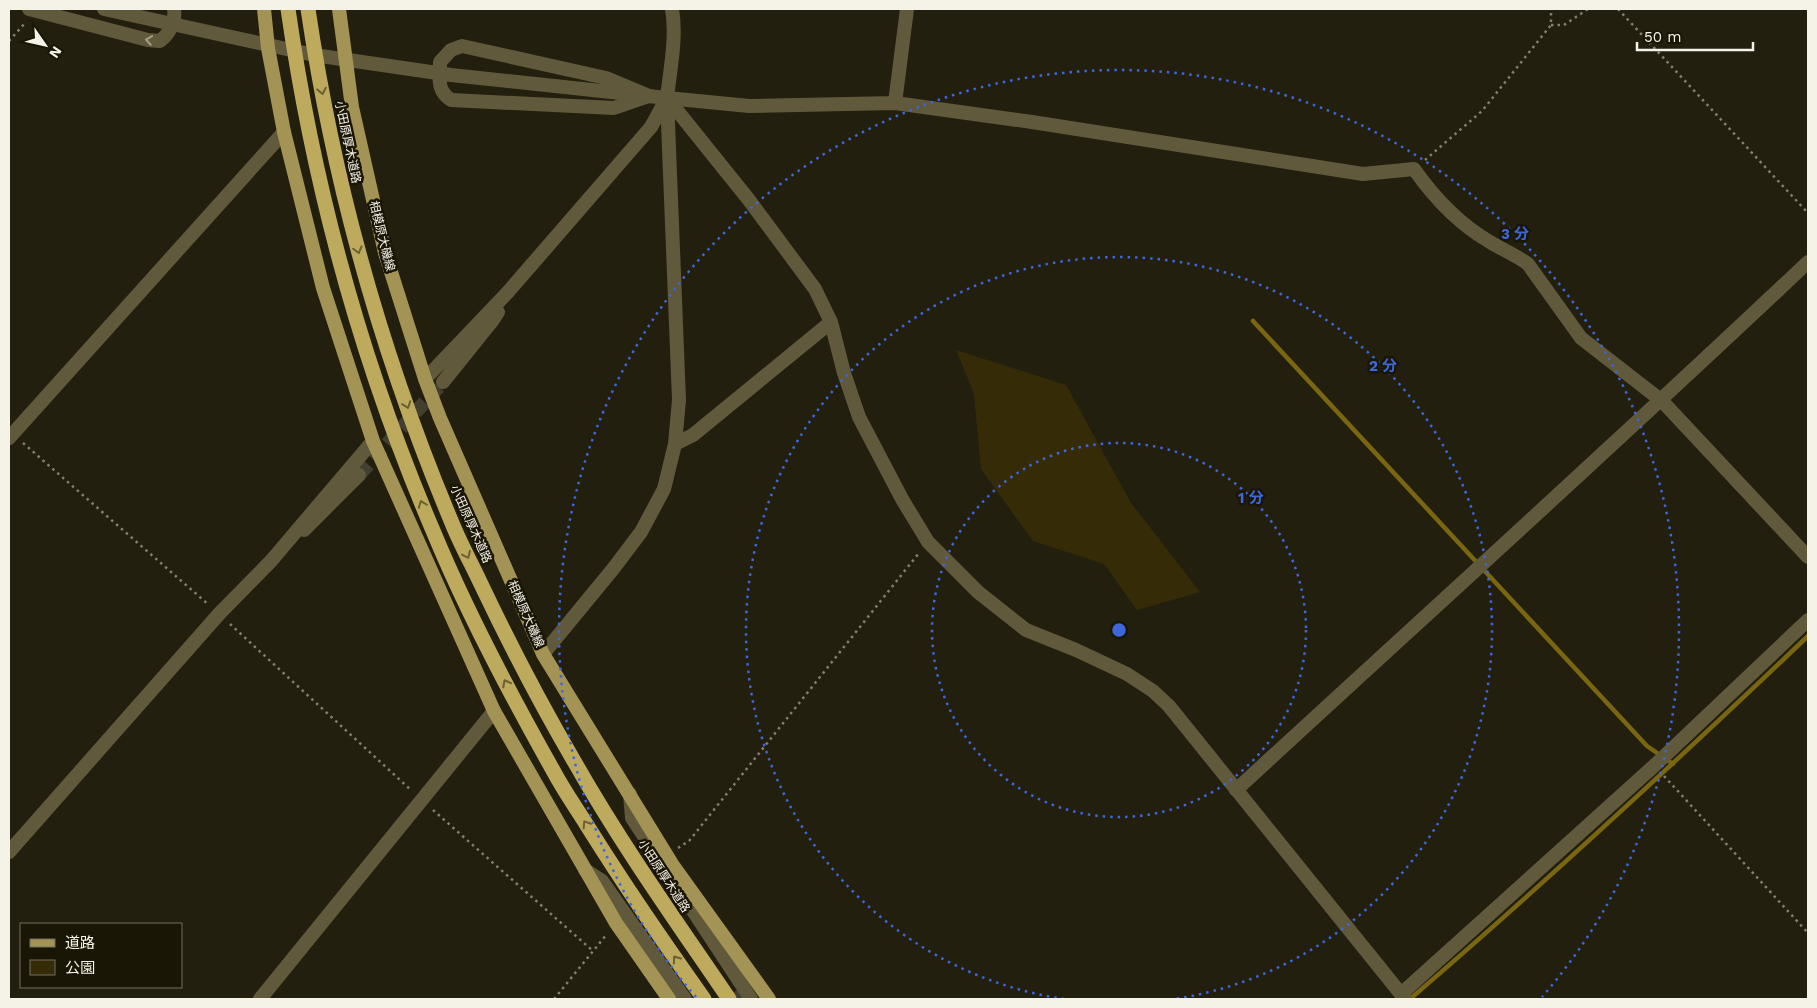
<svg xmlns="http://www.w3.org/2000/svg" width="1817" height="1008" font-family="'Work Sans','Noto Sans JP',sans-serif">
<rect width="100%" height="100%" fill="#231f0f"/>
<!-- green -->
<path fill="#352c07" d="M956,350L1066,385L1131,503L1200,592L1137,610L1104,564L1033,541L981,469L974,394Z"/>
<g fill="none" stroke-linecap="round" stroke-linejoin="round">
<!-- stream -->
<path stroke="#7a6611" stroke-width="4.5" d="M1253,321L1647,746L1673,764
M1410,999C1546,882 1678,760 1808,636"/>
<!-- minor-tunnel -->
<path stroke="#423f30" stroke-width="14" stroke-dasharray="14 7" stroke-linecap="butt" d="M359,475L443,382
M737,999L745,992"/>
<!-- path -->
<path stroke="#837f72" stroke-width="2.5" stroke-dasharray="2.5 4" stroke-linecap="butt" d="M1618,9L1808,213
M1551,25H1564L1588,9
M9,41L26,22
M1425,160L1482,111L1551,25V9
M23,443L209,605
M230,624L412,791
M1664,776L1808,933
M433,810L593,951
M678,848L689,841L919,553
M554,999L607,934
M1807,999H1808"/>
<!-- minor -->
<path stroke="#61593c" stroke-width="14" d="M29,9L148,40L160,41C169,34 176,22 174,9
M462,46L606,78L649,96L614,108L451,100C436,90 440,78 440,62L451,50Z
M667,98L749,106L895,103L1032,122L1363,174L1414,169C1435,199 1459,224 1490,242C1503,250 1516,255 1528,264L1581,338L1662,401L1808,557
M667,98L749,200L815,289L831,322L844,373L859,417L902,499L928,542L978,592L1026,630L1076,650L1127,674L1153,691L1169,706L1405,999
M895,103L907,9
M425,379L508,292L651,127L667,98
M443,382L492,321L498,312
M9,438L284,132
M675,444L693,435L831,322
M304,530L359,475
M543,654L613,569L641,532L664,489L675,444L679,400L667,98
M1236,790C1427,614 1620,440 1808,262
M630,794L632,818L751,999
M585,870L602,881L685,999
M1401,994L1655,765L1808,620
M260,999L494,711"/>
<!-- tertiary -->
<path stroke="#61593c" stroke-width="14" d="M104,9L314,55L451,75L667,98C670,70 677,37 672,9
M9,852L219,614L271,561L373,441"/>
<!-- primary -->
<path stroke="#a39354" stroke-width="14" d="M264,9L268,48L284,132L323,288L373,441L494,711L616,923L669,999
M339,9L352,107L385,253L425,379L440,418L543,654L672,864L769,999"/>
<!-- motorway -->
<path stroke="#beaa5d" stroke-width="15" d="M288,9C314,189 362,365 434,533C468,615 510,694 554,772C564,791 577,809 588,827C625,886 664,943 704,999
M308,9C334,185 383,359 452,523C460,543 471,563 480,582C509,643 540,703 574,761C621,844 676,921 729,999"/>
</g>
<!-- one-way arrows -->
<defs><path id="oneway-chevron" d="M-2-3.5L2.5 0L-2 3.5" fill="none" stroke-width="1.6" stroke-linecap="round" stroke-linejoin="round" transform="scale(1.25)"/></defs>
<use stroke="#a49e89" href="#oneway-chevron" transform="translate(149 40) rotate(-171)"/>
<g stroke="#6c6032">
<use href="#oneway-chevron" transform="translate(322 91) rotate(79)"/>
<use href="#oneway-chevron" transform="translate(358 250) rotate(75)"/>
<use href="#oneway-chevron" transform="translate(407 405) rotate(70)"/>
<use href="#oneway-chevron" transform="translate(422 504) rotate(-111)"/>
<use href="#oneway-chevron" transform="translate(467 555) rotate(65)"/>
<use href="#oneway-chevron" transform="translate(506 683) rotate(-118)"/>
<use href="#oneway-chevron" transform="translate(586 824) rotate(-122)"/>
<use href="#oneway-chevron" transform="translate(676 959) rotate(-125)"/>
</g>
<!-- distance rings -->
<g fill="none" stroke="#3d67da" stroke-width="2.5" stroke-dasharray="2.5 5">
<circle cx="1119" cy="630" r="187"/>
<path d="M1064 999A373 373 0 1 1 1174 999"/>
<path d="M696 997A560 560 0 1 1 1542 997"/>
</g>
<g text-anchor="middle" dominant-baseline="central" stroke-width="5" stroke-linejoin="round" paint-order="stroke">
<!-- street labels -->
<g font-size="12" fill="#f5f2e8" stroke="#1a1606">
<text transform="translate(348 142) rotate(78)">小田原厚木道路</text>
<text transform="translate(382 236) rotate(76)">相模原大磯線</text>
<text transform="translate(471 524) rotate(66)">小田原厚木道路</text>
<text transform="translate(526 614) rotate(66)">相模原大磯線</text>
<text transform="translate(664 876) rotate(57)">小田原厚木道路</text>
</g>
</g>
<circle cx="1119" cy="630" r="8" fill="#3d67da" stroke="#1a1606" stroke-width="2.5"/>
<g font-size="15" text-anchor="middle" font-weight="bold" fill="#3d67da" stroke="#1a1606" stroke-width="5" stroke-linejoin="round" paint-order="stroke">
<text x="1515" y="239">3 分</text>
<text x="1383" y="371">2 分</text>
<text x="1251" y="503">1 分</text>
</g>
<!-- border -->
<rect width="1817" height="1008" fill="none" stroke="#f5f2e8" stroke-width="20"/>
<!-- legend -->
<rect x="20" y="923" width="162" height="65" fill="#1a1606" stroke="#726e60"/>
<rect x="30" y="939" width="25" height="8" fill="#a39354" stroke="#726e60"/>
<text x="65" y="948" font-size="15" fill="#f5f2e8">道路</text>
<rect x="30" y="960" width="25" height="15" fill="#352c07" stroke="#726e60"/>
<text x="65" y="973" font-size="15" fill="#f5f2e8">公園</text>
<!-- north arrow -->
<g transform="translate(45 45) rotate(124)" stroke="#1a1606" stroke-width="4" paint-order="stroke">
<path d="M0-4L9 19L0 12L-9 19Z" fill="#f5f2e8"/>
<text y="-8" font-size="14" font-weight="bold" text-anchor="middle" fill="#f5f2e8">N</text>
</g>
<!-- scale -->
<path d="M1637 42v8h116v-8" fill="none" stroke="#f5f2e8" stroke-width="2.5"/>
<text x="1644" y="42" font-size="15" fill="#f5f2e8" stroke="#1a1606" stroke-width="4" paint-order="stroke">50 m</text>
</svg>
